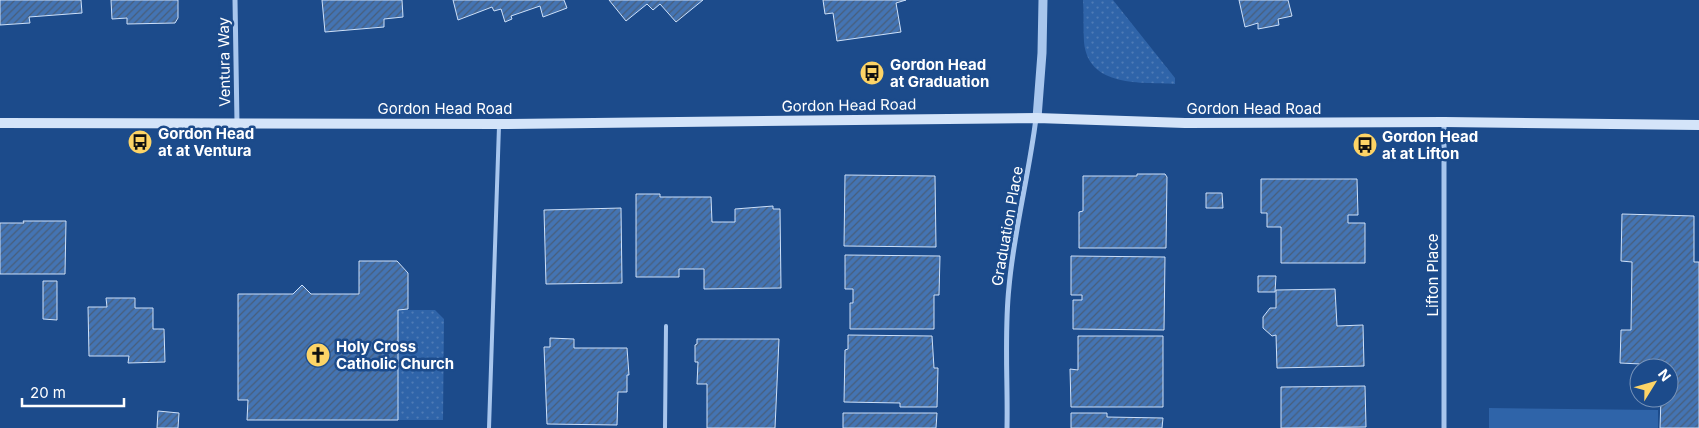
<svg xmlns="http://www.w3.org/2000/svg" width="1699" height="428" font-family="Inter,sans-serif">
<defs>
<pattern id="grass-dots" width="8" height="8" patternUnits="userSpaceOnUse" patternTransform="scale(1.25)"><rect width="8" height="8" fill="#2f64a9"/><path d="M2 2h.1M6 6h.1" fill="none" stroke="#4e7bb6" stroke-width="1.8" stroke-linecap="round"/></pattern>
<pattern id="building-hatch" width="6" height="6" patternUnits="userSpaceOnUse" patternTransform="scale(1.25)"><rect width="6" height="6" fill="#4474b3"/><path d="M-1 1l2-2M0 6l6-6M5 7l2-2" fill="none" stroke="#485e7a"/></pattern>
</defs>
<rect width="100%" height="100%" fill="#1c4b8b"/>
<!-- grass -->
<path fill="url(#grass-dots)" d="M1083,0H1113L1175,78V84C1142,82 1088,88 1084,42C1083,28 1084,14 1083,0Z
M398,310H435L444,319L443,420H398Z"/>
<!-- pitch -->
<path fill="#2f64a9" d="M1489,408L1658,410V428H1489Z"/>
<!-- building -->
<path fill="url(#building-hatch)" stroke="#cde0f9" d="M0,0H81L82,13L29,17L30,23L0,25Z
M111,0H178V18L175,23L127,24V18L112,19Z
M322,0H402L403,17L384,19V27L325,32Z
M453,0H564L567,8L543,17L540,6L511,16L512,19L505,22L501,9L494,11L492,7L458,20Z
M609,0H703L676,22L660,4L653,10L647,4L626,21Z
M823,0H906L896,3L901,32L837,41L833,13L825,14Z
M1239,0H1288L1292,16L1278,19L1279,25L1258,29V23L1245,27Z
M1137,174H1165L1167,177L1166,248H1079V212L1083,211V176H1137Z
M845,175L935,176L936,247L844,246Z
M1261,179H1357L1358,215H1348V223H1365V263H1281V227H1267V213H1261Z
M1206,193H1222L1223,208H1206Z
M636,194H660V197H711L712,222H735V209L773,206V209H780L781,288L704,289V269H679V277H636Z
M621,208L622,283L546,284L544,210Z
M1622,214L1694,216V262H1699V428H1660L1661,398H1669V368H1641V364L1620,363L1621,330H1631L1632,262L1621,261Z
M23,221H66L65,274H0V223H24Z
M845,255L940,256L939,295H934V329H850V303H853V289H845Z
M1071,256L1165,257L1164,330L1073,329V300H1082V295H1071Z
M359,261H397L408,273V309L398,310V420H247L248,400H238V294H293L302,285L311,294H359Z
M1258,276H1276L1275,292H1258Z
M43,281H57V320L43,319Z
M1335,289L1337,326L1363,325L1364,366L1277,368L1276,335L1272,336L1263,328V317L1270,308H1276V290Z
M106,298H135V308H153V329H164L165,362L128,363L129,356H89L88,307H107Z
M848,335L932,336L934,368H938L937,407H900V403L844,402L845,350L848,349Z
M1078,336H1163V407H1071L1070,369L1078,370Z
M550,338L574,339V348H627L629,375H627V392H618L617,425L547,424L544,347H550Z
M697,339H779L775,428H707V384H697L698,362H695V345L697,344Z
M1365,386L1366,427L1281,428V387Z
M158,411L179,413L178,428H157Z
M843,413H937L936,428H843Z
M1071,413H1107V417L1163,418L1162,428H1071Z"/>
<g fill="none" stroke-linecap="round" stroke-linejoin="round">
<!-- service -->
<path stroke="#a8c6ed" stroke-width="4" d="M489,428L499,126
M665,428L666,326"/>
<!-- minor -->
<path stroke="#a8c6ed" stroke-width="5" d="M235,0L237,123
M1007,428C1008,382 1004,333 1009,287C1014,230 1029,175 1036,118
M1444,428V122"/>
<!-- tertiary -->
<path stroke="#a8c6ed" stroke-width="9" d="M1037,118L1042,53L1043,0"/>
<!-- secondary -->
<path stroke="#d4e4f9" stroke-width="10" d="M0,123L499,124L1037,118L1185,123L1444,122L1699,125"/>
</g>
<!-- icons -->
<defs>
<symbol id="bus-disc" viewBox="-11 -11 22 22"><circle r="9.5" fill="#fdd466" stroke="#1c4b8b"/><path d="M-5-6H5V4H4V6H2V4H-2V6H-4V4H-5ZM-3.5-4V0h7V-4ZM-3.5 1.2v1.5H-2V1.2ZM2 1.2v1.5H3.5V1.2Z" fill="#111"/></symbol>
<symbol id="church-disc" viewBox="-11 -11 22 22"><circle r="9.5" fill="#fdd466" stroke="#1c4b8b"/><path d="M-1.2-6h2.4v3.5h3.3v2.4h-3.3V6h-2.4V-.1h-3.3v-2.4h3.3Z" fill="#111"/></symbol>
</defs>
<g fill-rule="evenodd">
<use href="#bus-disc" x="858" y="59" width="28" height="28"/>
<use href="#bus-disc" x="126" y="128" width="28" height="28"/>
<use href="#bus-disc" x="1351" y="131" width="28" height="28"/>
<use href="#church-disc" x="304" y="341" width="28" height="28"/>
</g>
<g text-anchor="middle" dominant-baseline="central" stroke-width="5" stroke-linejoin="round" paint-order="stroke">
<!-- street labels -->
<g font-size="15" fill="#fff" stroke="#1c4b8b">
<text transform="translate(224 62) rotate(-91)">Ventura Way</text>
<text transform="translate(849 105) rotate(-1)">Gordon Head Road</text>
<text x="445" y="108">Gordon Head Road</text>
<text x="1254" y="108">Gordon Head Road</text>
<text transform="translate(1007 226) rotate(-80)">Graduation Place</text>
<text transform="translate(1432 275) rotate(-90)">Lifton Place</text>
</g>
<!-- poi labels -->
<g font-size="15" font-weight="bold" fill="#fff" stroke="#1c4b8b" text-anchor="start">
<text x="890" y="64">Gordon Head<tspan x="890" dy="17">at Graduation</tspan></text>
<text x="158" y="133">Gordon Head<tspan x="158" dy="17">at at Ventura</tspan></text>
<text x="1382" y="136">Gordon Head<tspan x="1382" dy="17">at at Lifton</tspan></text>
<text x="336" y="346">Holy Cross<tspan x="336" dy="17">Catholic Church</tspan></text>
</g>
</g>
<!-- north arrow -->
<g transform="translate(1654 383) rotate(53)"><circle r="24" fill="#1c4b8b" stroke="#7793b9"/>
<path d="M0-4L9 19L0 12L-9 19Z" fill="#fdd466"/>
<text y="-8" font-size="14" font-weight="bold" text-anchor="middle" fill="#ffffff">N</text>
</g>
<!-- scale -->
<path d="M22 398v8h102v-8" fill="none" stroke="#ffffff" stroke-width="2.5"/>
<text x="30" y="398" font-size="15" fill="#ffffff" stroke="#1c4b8b" stroke-width="4" paint-order="stroke">20 m</text>
</svg>
